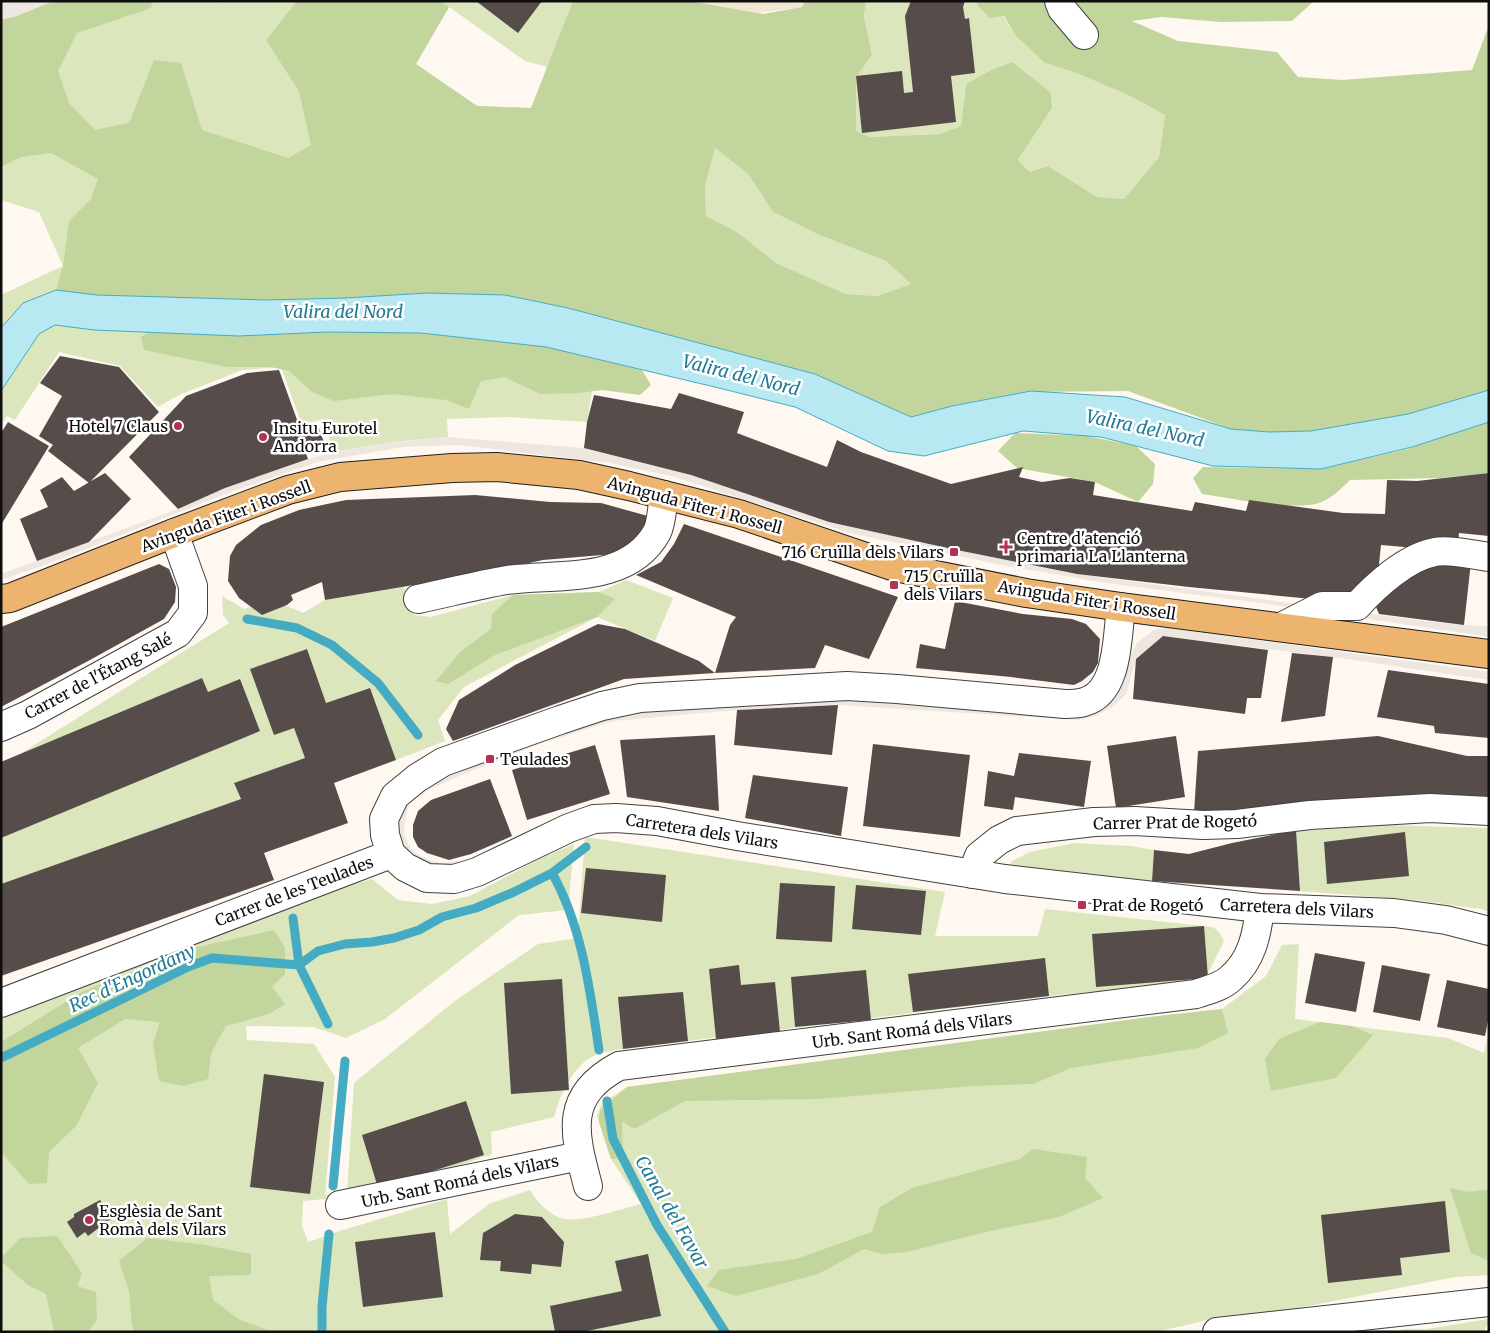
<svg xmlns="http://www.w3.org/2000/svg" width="1490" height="1333" font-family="Merriweather,serif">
<rect width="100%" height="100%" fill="#fef8f0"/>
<!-- farmland -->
<path fill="#f2e8d2" d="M690,1H805L802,7L758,13Z"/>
<!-- green -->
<path fill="#dbe6bc" d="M54,1H215L218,3L225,1H573L548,67L525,61L449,7L416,64L477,106L532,108L617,376L593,386L587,422L508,417L447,419L448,437L392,442L333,452L323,419L302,425L281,367L242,370L179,395L158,407L120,366L59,352L15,420L7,416L1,425V295L63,266L39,212L1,200V20Z
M866,1H979L978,5L1003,16L1015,35L1045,63L1079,74L1130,96L1165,115L1159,157L1124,199L1097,197L1048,166L1030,172L1018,160L1052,108L1012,62L991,70L966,84L961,126L940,134L870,137L855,131L856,76L872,55L864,16Z
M715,148L748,174L773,212L817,234L886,261L911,284L877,296L846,294L776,263L737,232L706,216L705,187Z
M626,580L673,598L655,641L597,617L464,687L438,720L445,741L396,760L369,688L326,703L307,649L250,669L294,728L305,758L234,783L241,799L1,884V762L20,754L229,623L223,615L222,596L244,609C265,601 283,603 303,613L325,600L404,587L414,615L431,617L513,595L599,592Z
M1384,825L1489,828V912L1481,909L1415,900L1300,891L1296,830Z
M585,837L945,892L935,936H1038L1045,909L1213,927L1219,932L1224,941L1203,983L1058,995L615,1050C608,1052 598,1053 592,1057C572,1067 560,1096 554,1117L491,1132L492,1154L380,1194L303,1201L302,1226L308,1242L343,1230L447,1199L450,1234L489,1204L530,1190C536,1201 551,1217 565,1219C584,1222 621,1209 641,1204L611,1159L597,1116L602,1103L627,1087L1150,1017L1222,1009L1266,976L1282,945L1299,944L1295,1019L1448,1038L1484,1053L1489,1030V1275L1455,1277L1278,1312L1225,1316L1156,1332H1V1012L328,891L372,879L398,900L432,904L470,896L541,858L574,844L568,910L519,915L385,1019L346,1038L314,1027L246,1026L247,1040L314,1044L335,1077L325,1195L347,1192L354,1083L456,1000L538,944L578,938Z
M1074,843L1131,846L1154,850L1152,881L1009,868L1012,861L1030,852Z
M1488,1319V1324L1483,1332H1390L1405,1329H1427Z"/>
<!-- forest -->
<path fill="#c2d59c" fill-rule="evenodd" d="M48,1H153L151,8L77,33L58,71L69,103L95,130L129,123L154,60L181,63L202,130L288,158L311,145L299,91L266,40L297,1H440L449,7L416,64L477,106L531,108L573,1H690L763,14L802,7L805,1H866L864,16L872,55L856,77V131L870,137L940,134L961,126L966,84L991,70L1012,62L1050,92L1052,108L1018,160L1030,172L1048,166L1097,197L1124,199L1159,157L1165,115L1130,96L1079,74L1045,63L1015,35L1004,16L990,18L977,5L979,1H1314L1292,21L1221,22L1161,17L1132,21L1178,41L1277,52L1298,77L1342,80L1472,70L1489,25V390L1408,414L1311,431L1269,432L1231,429L1128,391L1025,392L952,406L911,417L815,374L568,308L575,307H560L505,295L427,293L345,298L266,300L97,295L56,290L63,266L69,221L91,199L98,179L51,153L21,157L1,167V19ZM715,148L748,174L773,212L817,234L886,261L911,284L877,296L846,294L776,263L737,232L706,216L705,187Z
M150,332L239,336L326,332L421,333L546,347L642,370L651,385L640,395L602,390L578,393L540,394L505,377L481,381L469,409L446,400L392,394L334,401L312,392L289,371L271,367H227L144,350L141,337Z
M1489,420V473L1441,478L1350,480C1340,490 1332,498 1319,503C1294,511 1230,498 1202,494L1193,478L1203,467L1321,469L1408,449Z
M1015,433L1087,436L1136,446L1155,464L1153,484L1138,502L1095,482L1017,468L998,451Z
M599,592L615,599L597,617L495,655L448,684L436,681L460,652L491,629L492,614L513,595Z
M274,930L285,948V974L272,987L285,1004L269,1014L226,1026L211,1053L208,1079L183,1086L159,1081L153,1043L160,1022L125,1019L78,1048L98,1083L76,1126L49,1152L47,1183L29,1184L1,1152V1042L82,992L185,950Z
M1222,1009L1228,1033L1198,1048L1071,1068L1033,1084L973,1086L819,1099L685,1101L634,1129L622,1121L623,1159H611L599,1122L600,1110L627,1087L1150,1017Z
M1320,1022L1352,1026L1373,1035L1336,1078L1271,1091L1265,1059L1279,1039Z
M1033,1149L1087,1157L1085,1178L1103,1198L1059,1217L990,1231L907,1252L882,1254L864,1249L818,1274L736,1296L707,1286L719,1270L796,1259L872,1232L880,1207L912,1188L1020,1159Z
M1450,1188L1469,1192L1489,1189V1261L1471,1253Z
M57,1236L82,1273L77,1286L96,1292L97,1320L88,1332H54L46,1294L28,1285L1,1261V1258L20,1238Z
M147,1238L205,1245L251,1254V1275L209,1276L213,1300L240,1320L274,1332H134L132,1325L129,1291L119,1261Z"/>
<!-- plaza -->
<path fill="#eee7df" d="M1,1H54L17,16L1,20Z
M448,437L584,448L691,475L829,522L952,549L1077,574L1424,621L1464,625L1489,626V637L1275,605L1099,582L1001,565L850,533L671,476L609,463L459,445L403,447L317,462L228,493L53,562L1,580V574L178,509L225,488L308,459L333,452L392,442Z
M1168,628L1489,672V680L1333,657L1163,636L1136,659L1126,694L1115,705L1096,716L1079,720L838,705L737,710L613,721L536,745L457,777L422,793L409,804L405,821L404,835L409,846L417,854L429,860L442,863L458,861V865L444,867L428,865L413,858L404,846L398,835L401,813L408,797L428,781L618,714L832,698L1116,692L1124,680L1127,661L1137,643L1155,629Z"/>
<!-- water -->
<path fill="#b8e8f1" stroke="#45abc2" d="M56,290L97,295L266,300L345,298L427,293L505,295L568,308L815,374L911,417L952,406L1031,391L1125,397L1231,429L1269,432L1311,431L1408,414L1489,390V422L1412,447L1321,469L1213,466L1101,437L1023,431L924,456L888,451L795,407L719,388L546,347L421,333L326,332L239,336L94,330L55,325L39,334L1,391V328L23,303Z"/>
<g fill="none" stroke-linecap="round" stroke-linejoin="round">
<!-- stream -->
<path stroke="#45abc2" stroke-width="9" d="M247,619L297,628L332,645L378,683L418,735
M552,873C582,926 590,990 599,1050
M293,918L299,965L328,1024
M1,1058L188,967L212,958L299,965L318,951L345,944L372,942L394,938L419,930L442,917L476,908L514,892L552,873L586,847
M607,1101L613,1139L657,1225L725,1332
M333,1186L345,1061
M322,1332V1307L329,1234"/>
</g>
<!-- building -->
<path fill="#564d4b" d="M476,1H542L518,33Z
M911,1H965L963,7L965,19L969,18L975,73L951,76L956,122L862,133L856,76L902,71L904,93L913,92L905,16Z
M60,356L119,367L159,412L89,483L48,451L53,445L39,436L62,396L40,383Z
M279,370L300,428L317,423L325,445L305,451L308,459L225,488L178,509L129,457L186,396L247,373Z
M679,393L744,412L737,433L827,467L837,440L861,452L951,484L1023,467L1019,477L1042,482L1070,478L1095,482L1093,495L1192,511L1195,502L1246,511L1249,500L1343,513L1385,514L1387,480L1417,481L1489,473V536L1459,533L1458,545L1428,549L1381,545L1378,574L1345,595L1343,602L1189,587L1077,574L952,549L829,522L691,475L584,448L587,422L594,395L671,409Z
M8,422L49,446L1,525V433Z
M105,473L131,499L89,542L37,561L20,519L48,507L40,490L62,477L74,491Z
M475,495L550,502L601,503L655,518L626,553L543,560L473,575L325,600L322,582L291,595L293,600L287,605L262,615L239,598L228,581L230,556L236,545L261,525L299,510L346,500Z
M684,524L898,597L869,659L825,645L815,668L715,673L730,625L736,617L636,575L661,562L674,544Z
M1426,560L1471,562L1464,625L1379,614L1376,607V598Z
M159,564L169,569L176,587L175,602L164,619L90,660L1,707V627Z
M955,601L1023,614L1072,619L1086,624L1100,639L1098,663L1093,672L1082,681L1074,685L1011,677L916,668L920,644L945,649Z
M598,624L625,629L699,661L715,673L624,679L453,741L446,729L459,700L515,665Z
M1163,636L1268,650L1261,698H1247L1245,714L1133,699L1136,659Z
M307,649L326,703L370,688L396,760L334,783L348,823L264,853L274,880L1,976V884L241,799L234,783L305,758L294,728L274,735L250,669Z
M1292,653L1333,657L1325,716L1281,722Z
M1388,670L1489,684V738L1435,733L1434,726L1377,717Z
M202,678L208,692L240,679L260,731L1,838V762Z
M838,705L832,755L734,745L737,710Z
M715,735L719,811L627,797L620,740Z
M1176,736L1185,797L1116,808L1107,746Z
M1378,736L1467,756H1489V803L1194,813L1198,751Z
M873,744L970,755L960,837L863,826Z
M595,745L610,794L527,820L512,770Z
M1019,753L1091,761L1084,807L1015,797L1013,810L984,806L988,771L1014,776Z
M753,775L848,787L841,836L745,818Z
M490,779L512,836L471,854L449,860L427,853L418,847L413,837V825L418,811L431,800Z
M1296,830L1300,891L1152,881L1154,850L1189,854L1232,843Z
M1405,832L1409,876L1327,884L1324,842Z
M586,868L666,875L662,922L581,913Z
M780,883L835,886L832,942L776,939Z
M856,885L926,891L921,935L852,929Z
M1204,926L1208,978L1096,987L1092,934Z
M1315,953L1365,962L1356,1012L1305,1003Z
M1045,958L1049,996L913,1012L908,974Z
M739,965L741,985L775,982L780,1032L716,1039L709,969Z
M1382,965L1430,974L1420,1021L1373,1012Z
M866,970L871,1020L795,1027L791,977Z
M562,979L569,1090L511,1094L504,983Z
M1447,980L1489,989V1016L1485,1036L1437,1027Z
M683,992L688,1041L623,1049L618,997Z
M264,1074L324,1082L310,1194L250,1187Z
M466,1101L484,1155L378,1188L362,1135Z
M100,1200L112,1218L88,1236L85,1232L77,1238L67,1222L74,1217V1214Z
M1445,1201L1450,1252L1400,1258L1402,1275L1328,1283L1321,1215Z
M515,1214L542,1217L564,1242L561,1267L532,1264L531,1274L500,1271L501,1261L480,1260L483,1233Z
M435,1232L443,1297L363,1307L355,1242Z
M648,1254L661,1316L582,1332H555L550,1306L622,1291L615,1261Z"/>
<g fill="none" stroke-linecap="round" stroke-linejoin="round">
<defs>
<path id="minor" d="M1059,1L1062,9L1084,35
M418,599C447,593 477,585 507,580C557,573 628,585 657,532C662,522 662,506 664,495
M1121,607C1117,636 1119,693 1084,702C1078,704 1071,704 1065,704L897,689L847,686L640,698L602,706L560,720L443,762L417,778L395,796L384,819L385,835L391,854L405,867L427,878L454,879L477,872L569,828L594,819L616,818L657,821L737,836L1005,879L1260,908L1394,913L1446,920L1489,931
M1281,627L1322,606H1357C1376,585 1407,557 1435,552C1447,549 1475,555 1489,557
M1,727L28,715L178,633L193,613V586L174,533
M972,874L979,856L999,840L1017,831L1094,822L1135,821L1203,825L1237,824L1310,815L1430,808L1489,811
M1,1003L391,854
M588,1186C574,1133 563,1096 619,1066L1196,994C1207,990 1222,987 1231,978C1252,960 1257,934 1260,908
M340,1205L580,1156
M1217,1332L1489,1302"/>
<path id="major" d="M1,599L10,598L174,533L288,490L340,477L452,468L497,467L579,475L629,486L739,514L895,567L1026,593L1121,607L1489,654"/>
</defs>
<!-- minor casing -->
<use href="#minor" stroke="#414141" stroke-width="30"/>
<!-- major casing -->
<use href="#major" stroke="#1f1f1f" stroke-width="30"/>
<!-- minor -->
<use href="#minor" stroke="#fff" stroke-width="28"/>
<!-- major -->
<use href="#major" stroke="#edb470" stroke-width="28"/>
</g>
<!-- markers -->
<g fill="#b33153" stroke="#fff" stroke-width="2">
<circle cx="178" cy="426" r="5"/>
<circle cx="263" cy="437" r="5"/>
<path d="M1003.5 539.5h5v5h5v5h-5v5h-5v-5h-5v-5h5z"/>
<rect x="949" y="547" width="10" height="10" rx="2.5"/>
<rect x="889" y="580" width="10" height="10" rx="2.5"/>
<rect x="485" y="754" width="10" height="10" rx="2.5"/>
<rect x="1077" y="900" width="10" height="10" rx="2.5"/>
<circle cx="89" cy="1220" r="5"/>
</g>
<g text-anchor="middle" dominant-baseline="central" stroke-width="5" stroke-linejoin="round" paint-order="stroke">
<!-- poi labels -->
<g font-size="16" fill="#0e0e0e" stroke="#fff" text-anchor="start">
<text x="168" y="426" text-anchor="end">Hotel 7 Claus</text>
<text x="273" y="428">Insitu Eurotel<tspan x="273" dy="18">Andorra</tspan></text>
<text x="1017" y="538">Centre d'atenció<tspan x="1017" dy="18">primaria La Llanterna</tspan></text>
<text x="944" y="552" text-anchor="end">716 Cruïlla dels Vilars</text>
<text x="904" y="576">715 Cruïlla<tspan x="904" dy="18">dels Vilars</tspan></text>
<text x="500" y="759">Teulades</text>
<text x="1092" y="905">Prat de Rogetó</text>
<text x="99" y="1211">Esglèsia de Sant<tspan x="99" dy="18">Romà dels Vilars</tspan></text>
</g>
<!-- street labels -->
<g font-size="16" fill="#0e0e0e" stroke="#fff">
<text transform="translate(695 505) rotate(15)">Avinguda Fiter i Rossell</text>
<text transform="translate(226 516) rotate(-20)">Avinguda Fiter i Rossell</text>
<text transform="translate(1087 600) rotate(9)">Avinguda Fiter i Rossell</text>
<text transform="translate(98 676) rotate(-28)">Carrer de l'Étang Salé</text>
<text transform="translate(1175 822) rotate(-1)">Carrer Prat de Rogetó</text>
<text transform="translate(702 831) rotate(9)">Carretera dels Vilars</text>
<text transform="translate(294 891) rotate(-21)">Carrer de les Teulades</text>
<text transform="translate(1297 908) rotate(3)">Carretera dels Vilars</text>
<text transform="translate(912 1030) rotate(-7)">Urb. Sant Romá dels Vilars</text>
<text transform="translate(460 1181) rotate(-12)">Urb. Sant Romá dels Vilars</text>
</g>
<!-- water labels -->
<g font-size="18" font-style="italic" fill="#217c96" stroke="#fff">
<text x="343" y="311">Valira del Nord</text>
<text transform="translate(741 375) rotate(14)">Valira del Nord</text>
<text transform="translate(1145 428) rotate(12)">Valira del Nord</text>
<text transform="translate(132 978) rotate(-25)">Rec d'Engordany</text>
<text transform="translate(672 1212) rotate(60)">Canal del Favar</text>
</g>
</g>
<!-- border -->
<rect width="1490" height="1333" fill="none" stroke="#0e0e0e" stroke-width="5"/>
</svg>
